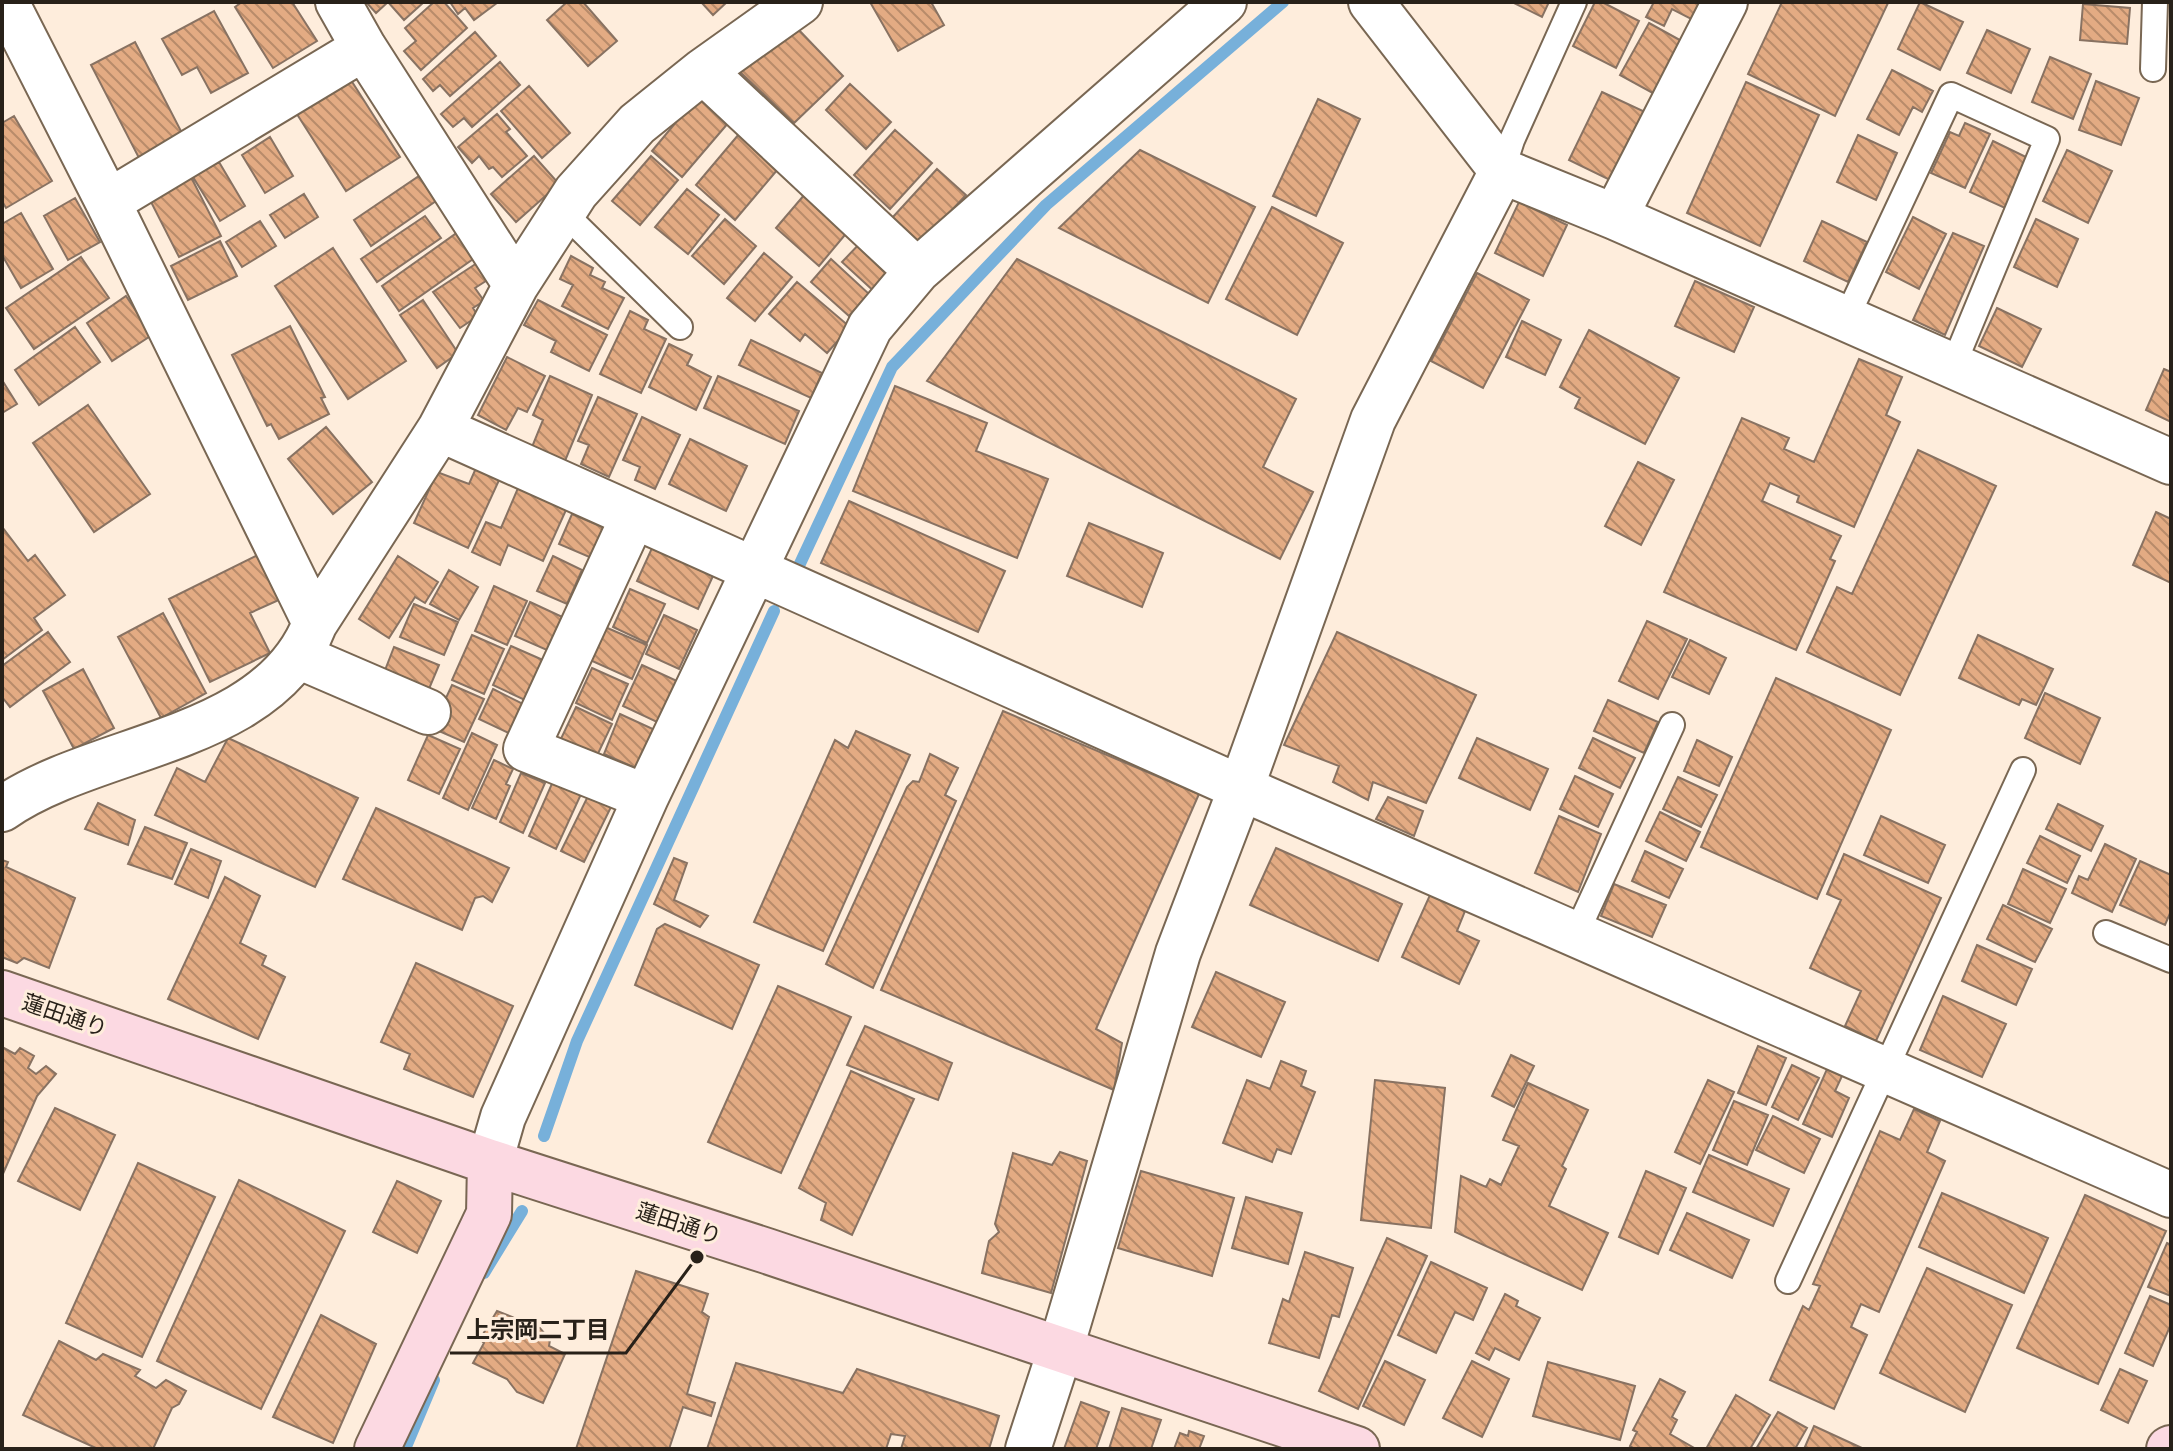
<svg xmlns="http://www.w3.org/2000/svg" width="2173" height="1451" font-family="'PT Sans','Noto Sans JP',sans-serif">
<defs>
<pattern id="building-back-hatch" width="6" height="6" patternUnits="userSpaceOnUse" patternTransform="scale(2)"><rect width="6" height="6" fill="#e3ab83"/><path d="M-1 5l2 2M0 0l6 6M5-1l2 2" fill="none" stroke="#b88b6a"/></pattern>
</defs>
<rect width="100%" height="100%" fill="#feeddc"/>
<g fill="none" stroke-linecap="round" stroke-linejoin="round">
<!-- stream -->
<path stroke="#77b0da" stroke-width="12" d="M797,570L892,367L1046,205L1283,2
M544,1136L577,1041L774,611
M484,1273L522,1211
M405,1449L434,1380"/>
</g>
<!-- building -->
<path fill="url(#building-back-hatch)" stroke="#887262" stroke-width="2" d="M242,2H292L317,41L273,68L235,7Z
M366,2H424L404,20L388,2L376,13Z
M434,2H444L467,28L421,70L404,51L416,41L405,28Z
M450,2H496L497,3L474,20L465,8L458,14Z
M567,2H583L617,41L588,66L547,20Z
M701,2H727L713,15Z
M870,2H931L944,25L898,51Z
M1512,2H1549L1542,17Z
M1595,2H1602L1639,21L1616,68L1573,46Z
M1654,2H1709L1699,23L1672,9L1664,26L1646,17Z
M1782,2L1888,3L1835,116L1748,74Z
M1920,2L1963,22L1940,70L1898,49Z
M2083,4L2130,8L2127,44L2080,40Z
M214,11L248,73L211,93L197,67L182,75L162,39Z
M1649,23L1687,44L1658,96L1620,75Z
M797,28L843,76L794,123L738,70Z
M1987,30L2030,49L2011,93L1967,73Z
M475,32L496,56L450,96L440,85L433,91L423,79Z
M135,42L183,135L139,158L91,65Z
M2050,57L2091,74L2073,119L2032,102Z
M500,62L520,85L472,127L464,118L453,127L441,114Z
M1892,70L1933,91L1922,112L1913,107L1899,135L1867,119Z
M349,77L400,157L346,191L295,111Z
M2096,81L2139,98L2121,145L2079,130Z
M1746,82L1819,115L1760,246L1687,213Z
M850,84L891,122L866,149L826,110Z
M529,86L570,133L542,158L501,111Z
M1602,92L1645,112L1612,181L1569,160Z
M1318,99L1360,119L1316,216L1273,196Z
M703,100L729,122L682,177L652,151L682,115Z
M497,114L510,129L506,132L527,156L502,177L493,167L489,169L479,156L472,163L458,147Z
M14,116L52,181L6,208L2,201V123Z
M1965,123L1990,134L1965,188L1931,173L1950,132L1959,136Z
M895,130L932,163L890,209L854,175Z
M739,134L778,169L735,220L696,185Z
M1858,135L1897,153L1876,200L1837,182Z
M270,137L293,176L265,193L242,155Z
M1993,141L2028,158L2005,208L1970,192Z
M1140,150L1255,207L1208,303L1059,228Z
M2067,150L2112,171L2088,223L2043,201Z
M534,156L559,184L516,222L491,194Z
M651,156L678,180L640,225L612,201Z
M219,162L245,206L220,221L193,177Z
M937,169L966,195L920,244L892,218Z
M419,176L436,201L371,246L354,220Z
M191,177L221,236L179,257L149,198Z
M811,187L854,224L819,266L776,228Z
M687,189L719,215L688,254L655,227Z
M304,194L318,217L285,238L270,215Z
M75,198L100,242L68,260L44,216Z
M1519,202L1567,225L1543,276L1495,253Z
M1272,207L1343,243L1297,335L1226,299Z
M21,213L53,269L21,288L2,255V224Z
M425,216L441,238L377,282L361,259Z
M1913,217L1946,234L1919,289L1886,272Z
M725,219L756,246L724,284L692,256Z
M2036,219L2078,239L2057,287L2014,267Z
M260,221L276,246L242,267L226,242Z
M1822,221L1867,242L1848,282L1804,261Z
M458,232L476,257L399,311L382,286Z
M1953,233L1984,246L1945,335L1913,320Z
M865,238L899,270L877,294L842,262Z
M220,241L237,276L188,300L171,266Z
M333,248L406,361L348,399L275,286Z
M764,253L792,277L755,321L727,298Z
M571,256L593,268L590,275L605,282L602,288L624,298L608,329L562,306L573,285L560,279Z
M81,257L109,298L34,349L6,308Z
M831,259L869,294L849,316L811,282Z
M1017,259L1296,399L1263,467L1313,492L1280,559L927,381Z
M477,263L489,279L475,288L484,301L473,308L478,316L460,328L433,292Z
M1477,273L1529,300L1483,388L1431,361Z
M1695,281L1754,307L1734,352L1675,326Z
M797,282L850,327L827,353L805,334L800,341L769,314Z
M126,296L152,335L112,361L87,323Z
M423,300L458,353L437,368L400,315Z
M538,300L607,335L589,371L551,352L556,341L524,325Z
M1997,308L2041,329L2022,367L1979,346Z
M630,311L648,320L644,329L666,339L641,393L600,374Z
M1522,321L1561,340L1545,375L1506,357Z
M290,326L325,397L321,398L329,414L279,439L271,424L267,426L232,355Z
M75,327L100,362L39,405L15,370Z
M1589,330L1679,378L1645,444L1575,408L1580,398L1560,387Z
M751,340L822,373L811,398L739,365Z
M669,344L692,355L687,365L711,377L696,410L649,387Z
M507,357L545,376L527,412L518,408L506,430L478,415Z
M1859,359L1902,377L1886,415L1900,422L1854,527L1797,502L1799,496L1770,483L1762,501L1841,536L1830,559L1835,561L1796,650L1664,592L1742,418L1789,438L1784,449L1814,462Z
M2164,369L2171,372V422L2146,410Z
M550,376L592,395L565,461L532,447L543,420L533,415Z
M718,376L799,411L785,444L704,408Z
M2,380L17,404L2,413Z
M895,386L987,423L976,451L1048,479L1017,558L853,491Z
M598,397L637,414L609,477L581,464L589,445L578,441Z
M88,405L150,494L94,532L33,443Z
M642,417L680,435L655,489L635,480L640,467L623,460Z
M326,427L372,482L333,514L288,459Z
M690,439L747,466L726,511L669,484Z
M1918,450L1996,486L1900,695L1807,652L1837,587L1852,594Z
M1638,462L1674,480L1641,545L1605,526Z
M476,468L500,478L468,548L414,523L437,472L469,484Z
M518,488L566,510L543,561L508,545L500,565L472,552L486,522L501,528Z
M849,501L1005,571L978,632L821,563Z
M2156,512L2171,519V583L2133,565Z
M572,514L607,529L594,559L559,544Z
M1089,523L1163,553L1142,607L1067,576Z
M3,528L28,561L35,555L65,595L34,618L42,630L2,660Z
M652,548L713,576L698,609L637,581Z
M258,555L281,599L250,613L270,653L210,682L169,599Z
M398,556L438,582L425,603L415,597L389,638L359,619Z
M553,556L582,570L567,604L537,591Z
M449,570L478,587L459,620L430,604Z
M494,586L527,601L507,645L475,631Z
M630,589L665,604L647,643L613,627Z
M530,602L571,621L556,654L515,636Z
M414,604L458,622L444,655L400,637Z
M163,613L206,693L161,718L118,637Z
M664,615L697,630L679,669L646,654Z
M1647,621L1687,639L1658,699L1619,681Z
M605,627L647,645L632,679L590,660Z
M48,632L70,662L10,707L2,697V666Z
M1337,632L1476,695L1426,803L1373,782L1368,800L1333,782L1339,766L1284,745Z
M472,635L504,649L484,694L452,680Z
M1978,635L2053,669L2036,705L2022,699L2019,705L1959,678Z
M1690,640L1726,658L1709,694L1672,677Z
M511,646L552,664L527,701L493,685Z
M394,647L439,665L426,696L382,678Z
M642,665L677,681L657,722L623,706Z
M592,668L628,684L612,720L576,703Z
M83,669L114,728L74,749L43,691Z
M1776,678L1891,730L1817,899L1701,847Z
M452,685L484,699L464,742L432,728Z
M493,689L529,707L515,736L479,719Z
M2045,693L2100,718L2080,764L2025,738Z
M1608,700L1658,722L1644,753L1594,731Z
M576,707L612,724L594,762L558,745Z
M1003,711L1199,794L1096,1029L1122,1043L1114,1090L881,990Z
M620,714L655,730L638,769L604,754Z
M856,731L910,755L823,951L754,922L835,740L848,748Z
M472,733L497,745L468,810L443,798Z
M428,735L460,749L439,794L408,780Z
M228,738L358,798L315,887L155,815L177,768L205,782Z
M1477,738L1548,769L1530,810L1459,778Z
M1593,738L1635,758L1620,788L1579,768Z
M1697,740L1732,757L1719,786L1684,771Z
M930,754L958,768L945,795L956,801L873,988L826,964L907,787L913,781L919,782Z
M494,760L513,769L506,784L510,786L496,819L472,808Z
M521,773L545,783L523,833L500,822Z
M1575,776L1613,794L1598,827L1560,809Z
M1678,777L1717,795L1701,827L1663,809Z
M554,779L582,792L556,849L529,836Z
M589,794L612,805L584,862L561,851Z
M1388,797L1423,811L1414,836L1376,819Z
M98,803L135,820L128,845L85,829Z
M2058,804L2103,826L2091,851L2046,829Z
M376,808L509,868L492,902L483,896L475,898L462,930L343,879Z
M1660,812L1700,832L1686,861L1646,841Z
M1559,816L1601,834L1578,892L1535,873Z
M1881,816L1945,845L1928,883L1864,855Z
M145,827L187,843L172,879L128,864Z
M2040,836L2080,856L2067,883L2027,863Z
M2105,844L2136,859L2112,912L2072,893L2079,876L2088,880Z
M1276,848L1402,904L1378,961L1250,905Z
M191,849L221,861L208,898L175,884Z
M1645,851L1683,869L1669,898L1632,881Z
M1844,854L1941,898L1876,1041L1845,1026L1861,991L1810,968L1841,900L1827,894Z
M674,858L687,863L674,900L708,916L700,927L654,904Z
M2,860L8,862L6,867L75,898L49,968L24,958L17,963L2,957Z
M2140,861L2171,875V911L2165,925L2120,905Z
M2023,869L2066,889L2050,923L2008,904Z
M225,877L260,896L240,943L266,956L262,965L285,977L258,1039L168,999Z
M1614,884L1666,905L1652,937L1601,916Z
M1430,895L1465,911L1457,931L1479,941L1459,984L1402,957Z
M2003,905L2052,929L2035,962L1987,939Z
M665,924L759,965L732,1029L635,985L657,929Z
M1977,945L2032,969L2016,1005L1962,981Z
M416,963L513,1006L473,1097L404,1069L410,1054L381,1042Z
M1216,972L1285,1002L1261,1057L1192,1027Z
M778,986L851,1017L781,1173L708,1142Z
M1943,996L2006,1024L1982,1077L1920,1050Z
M865,1026L952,1063L938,1100L847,1065Z
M1758,1046L1786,1058L1766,1105L1738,1093Z
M2,1047L15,1054L20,1048L34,1056L28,1068L36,1074L46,1066L56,1074L37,1096L2,1176Z
M1511,1055L1534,1066L1514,1107L1492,1096Z
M1281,1061L1306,1071L1301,1086L1315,1092L1291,1154L1277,1149L1272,1162L1223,1143L1247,1080L1270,1089Z
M1792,1065L1819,1078L1798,1120L1772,1107Z
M1827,1069L1842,1076L1835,1091L1849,1098L1832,1137L1803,1124Z
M851,1071L914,1099L852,1235L821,1220L826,1203L799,1188Z
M1375,1080L1445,1088L1431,1228L1361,1220Z
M1708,1080L1734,1092L1700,1164L1675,1152Z
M1528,1083L1588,1110L1562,1166L1566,1169L1549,1206L1608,1233L1582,1290L1455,1232L1461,1176L1486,1187L1490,1179L1501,1185L1519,1146L1503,1140Z
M1734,1101L1768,1115L1747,1165L1713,1150Z
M55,1108L115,1135L80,1210L18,1181Z
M1914,1109L1940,1121L1927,1152L1945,1161L1879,1312L1861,1304L1851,1327L1867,1335L1834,1409L1770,1380L1803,1306L1809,1310L1820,1286L1813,1284L1880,1131L1900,1140Z
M1773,1116L1820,1139L1804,1173L1756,1150Z
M1060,1152L1087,1161L1051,1293L982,1273L989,1241L999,1232L995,1224L1013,1153L1052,1165Z
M1709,1155L1789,1189L1773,1226L1693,1192Z
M138,1163L215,1197L142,1357L66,1323Z
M1141,1171L1234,1198L1212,1276L1118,1248Z
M1646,1171L1686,1188L1658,1254L1619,1237Z
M239,1180L345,1231L261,1409L157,1361Z
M397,1181L441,1201L417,1253L373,1232Z
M1942,1193L2048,1238L2024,1293L1919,1247Z
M2085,1195L2166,1231L2098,1384L2017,1348Z
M1246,1197L1302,1213L1288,1264L1232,1248Z
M1687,1213L1749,1240L1732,1278L1670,1250Z
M1387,1238L1427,1256L1358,1409L1319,1391Z
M2167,1243L2171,1245V1296L2148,1287Z
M1305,1252L1353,1268L1339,1317L1332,1315L1319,1358L1269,1343L1283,1299L1289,1302Z
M1431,1262L1487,1288L1473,1320L1455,1312L1436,1353L1398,1335Z
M1927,1268L2012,1305L1965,1412L1880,1373Z
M636,1271L708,1294L702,1312L709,1317L687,1394L715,1403L711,1416L683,1407L669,1449H576Z
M1505,1294L1518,1301L1516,1306L1540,1318L1519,1360L1495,1348L1489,1360L1476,1353Z
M2150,1296L2171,1305V1324L2153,1366L2125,1353Z
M497,1311L540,1328L550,1340L549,1346L565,1354L543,1403L517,1392L507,1379L473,1363L484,1343L480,1339Z
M321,1315L376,1344L333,1443L273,1417Z
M59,1341L96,1360L103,1354L140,1370L135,1376L156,1388L166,1380L186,1391L179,1404L172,1408L153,1449H98L23,1415Z
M1385,1361L1425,1380L1404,1425L1363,1406Z
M1472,1361L1509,1379L1482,1437L1443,1418Z
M1548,1362L1635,1386L1620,1440L1533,1416Z
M736,1363L843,1393L857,1369L999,1416L989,1449H901L905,1436L891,1434L886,1449H707Z
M2120,1369L2147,1381L2128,1423L2101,1410Z
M1660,1379L1685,1392L1672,1417L1677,1420L1670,1434L1696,1449H1635L1630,1446L1637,1432L1633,1430Z
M1736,1395L1770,1415L1750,1449H1706Z
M1081,1402L1109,1412L1096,1449H1064Z
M1122,1408L1161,1420L1151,1449H1109Z
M1778,1412L1807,1428L1795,1449H1756Z
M1814,1426L1864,1449H1804Z
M1189,1431L1204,1436L1199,1449H1174L1180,1433L1188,1436Z"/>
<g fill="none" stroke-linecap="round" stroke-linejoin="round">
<defs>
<path id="lane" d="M2153,69L2155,2
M1502,171L1512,140L1574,2
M563,212L680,327
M1846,319L1951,95L2047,139L1953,366
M2106,933L2171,960
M1576,934L1672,725
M1788,1281L2023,770"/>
<path id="street" d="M6,2L108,202L315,623
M338,2L364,48L516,285
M1371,2L1502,171L1615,217L2171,462
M703,71L917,271
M108,202L364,48
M1615,217L1725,2
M440,429L1241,788L2171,1195
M633,517L526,749L646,797
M298,656L428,712
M2,809C96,743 269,743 315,623L440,429L516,285L576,192L637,124L703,71L800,2
M490,1162L503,1117L646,797L870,327L917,271L1224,2
M1028,1449L1060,1351L1178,953L1241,788L1373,420L1502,171"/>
<path id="secondary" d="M2,993L490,1162L767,1251L1357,1449
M377,1449L489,1214L490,1162
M2169,1449L2171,1448"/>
</defs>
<!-- lane casing -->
<use href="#lane" stroke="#796753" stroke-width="28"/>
<!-- street casing -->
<use href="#street" stroke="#796753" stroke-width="48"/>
<!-- secondary casing -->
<use href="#secondary" stroke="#796753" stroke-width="48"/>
<!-- lane -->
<use href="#lane" stroke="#fff" stroke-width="24"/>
<!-- street -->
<use href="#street" stroke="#fff" stroke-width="44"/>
<!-- secondary -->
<use href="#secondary" stroke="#fcd9e2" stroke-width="44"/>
</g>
<g text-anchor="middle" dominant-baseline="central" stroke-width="6" stroke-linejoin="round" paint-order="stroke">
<!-- street labels -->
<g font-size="22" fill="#282119" stroke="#feeddc">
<text transform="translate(65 1015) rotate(19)">蓮田通り</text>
<text transform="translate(679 1223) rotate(18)">蓮田通り</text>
</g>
</g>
<!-- callouts -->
<path fill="none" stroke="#282119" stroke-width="3" d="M697 1257L626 1353H450"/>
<circle fill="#282119" stroke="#feeddc" stroke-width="3" cx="697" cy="1257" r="8"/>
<g font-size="24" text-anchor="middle" font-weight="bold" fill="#282119" stroke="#feeddc" stroke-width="6" stroke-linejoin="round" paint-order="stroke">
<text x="538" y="1338">上宗岡二丁目</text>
</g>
<!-- border -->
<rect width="2173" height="1451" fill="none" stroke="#282119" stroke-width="8"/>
</svg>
